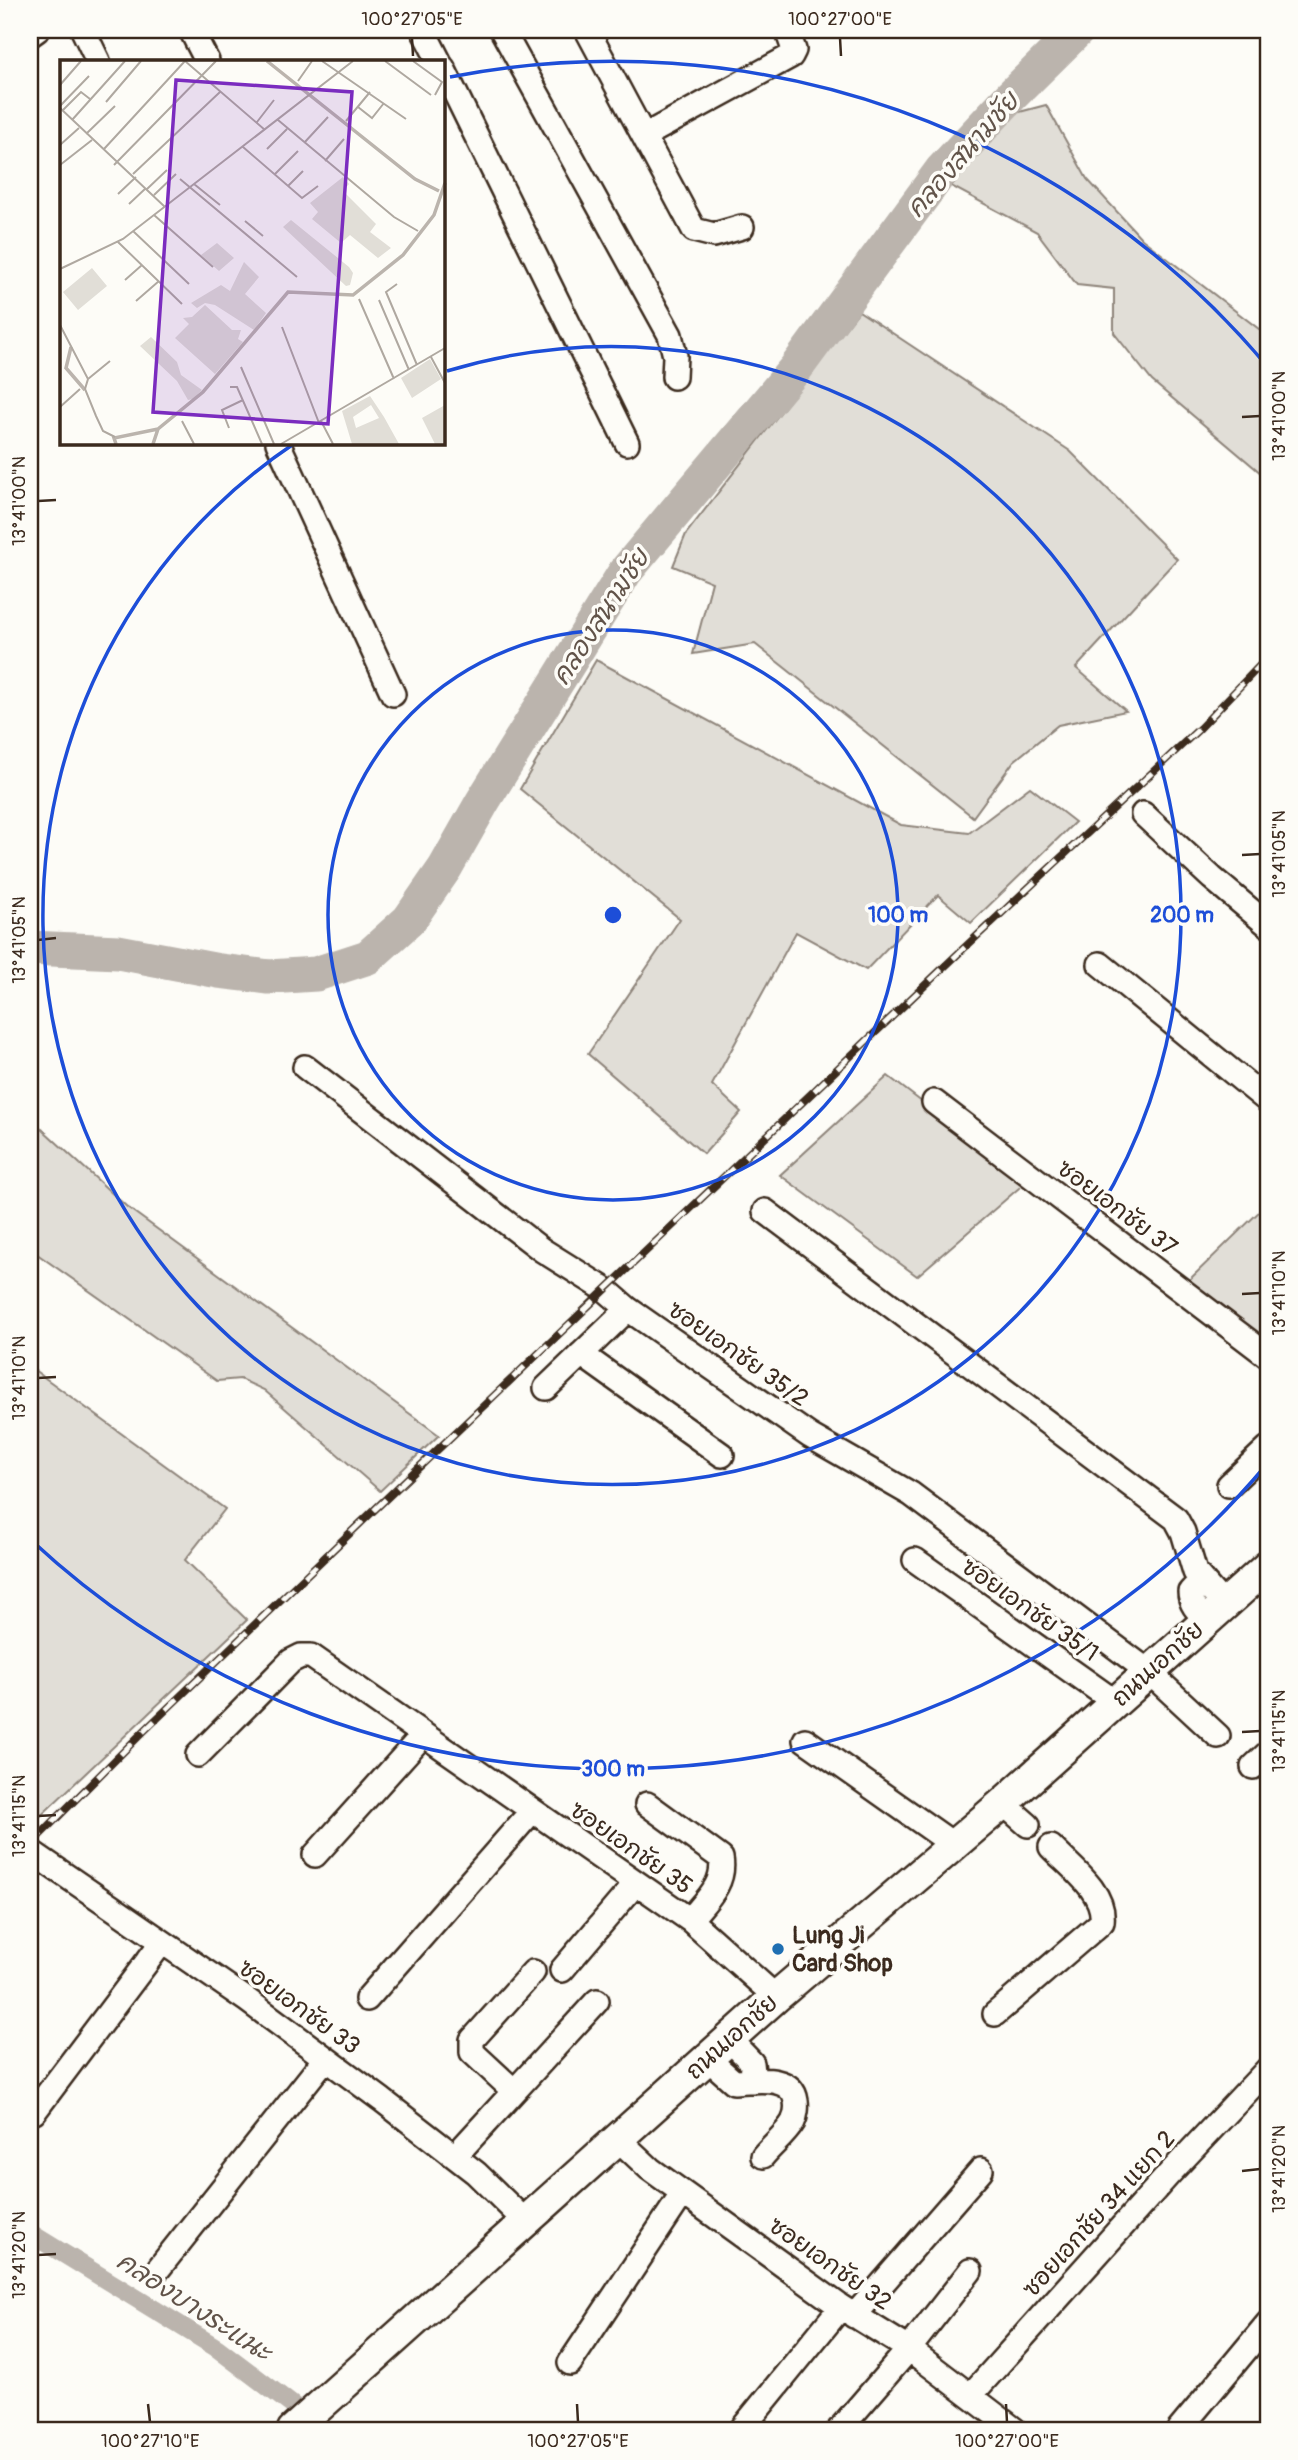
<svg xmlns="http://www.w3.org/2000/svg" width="1298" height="2460" font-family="Pangolin,'Playpen Sans Thai',sans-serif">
<rect width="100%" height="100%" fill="#fdfcf7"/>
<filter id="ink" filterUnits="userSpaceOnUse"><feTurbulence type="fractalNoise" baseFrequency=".0143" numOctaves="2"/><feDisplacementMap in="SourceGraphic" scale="14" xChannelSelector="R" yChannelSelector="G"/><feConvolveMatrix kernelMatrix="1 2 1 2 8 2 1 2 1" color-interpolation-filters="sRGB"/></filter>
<g filter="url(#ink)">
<!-- green -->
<path fill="#e1ded7" stroke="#8e847a" stroke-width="2" d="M1046,105L1087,179L1142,239L1268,336V479L1152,381L1114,333V289L1077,285L1037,232L951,186L1012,114Z
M859,311L1070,451L1177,559L1076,668L1126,711L1058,725L1014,761L973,817L755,644L693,654L712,582L673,566L686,534Z
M596,660L901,825L969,833L1030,787L1075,822L971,923L938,895L866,970L796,932L712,1085L741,1112L704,1154L588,1054L680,919L520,789Z
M888,1076L1026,1182L917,1276L780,1175Z
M30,1118L127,1207L439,1435L380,1491L264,1390L240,1379L217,1381L30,1249Z
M1268,1203V1326L1261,1335L1188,1281Z
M30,1367L225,1509L185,1560L247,1620L30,1826Z"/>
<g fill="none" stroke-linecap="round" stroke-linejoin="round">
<!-- canal -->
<path stroke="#bbb4ad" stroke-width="19" d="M30,2233L217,2348L325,2430"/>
<!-- river -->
<path stroke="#bbb4ad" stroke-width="35" d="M30,948L118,952L219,971L269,977L316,974L368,957L409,920L445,868L483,801L625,572L796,368L942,170L1012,95L1078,30"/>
<defs>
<path id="minor" d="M83,30L98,61
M191,30L207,61
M423,30L439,61
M502,30L670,335L675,356L674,377
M587,30L694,230L714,235L742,227
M30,35L37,30
M443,68L627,443
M644,136L791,56L794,50L787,30
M278,443L393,694
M1143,814L1212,878L1268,925
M1100,964L1268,1101
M305,1067L542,1250L606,1290L628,1309L810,1436L911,1494L1149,1672L1218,1736
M934,1102L1268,1356
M765,1211L1176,1519L1183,1532L1195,1572L1224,1605
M581,1354L722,1455
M546,1388L628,1309
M1229,1485L1268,1448
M915,1560L1115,1702
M1201,1580L1190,1592C1190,1605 1199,1612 1207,1620
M805,1740L954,1845
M198,1755L291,1661L301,1656H311L690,1920L776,1997
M1253,1767L1268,1753
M1003,1803L1028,1825
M647,1804L721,1858C726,1884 705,1901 690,1920
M30,1851L247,2000L382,2100L476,2173L526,2222
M315,1855L423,1735
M562,1970L636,1883
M367,1999L532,1811
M995,2014L1102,1922C1106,1892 1070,1867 1051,1847
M730,2040L752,2063L754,2081
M708,2059L734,2082C755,2081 792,2074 796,2101C797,2107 796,2116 793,2122C786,2134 772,2145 763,2156
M514,2091L472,2052V2040L533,1972
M34,2112L162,1942
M618,2139L650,2169L841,2307L909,2349L1015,2430
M455,2156L597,2001
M159,2268L325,2059
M854,2316L981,2170
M570,2363L683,2193
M971,2395L1170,2173L1268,2069
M741,2430L841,2307
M839,2430L909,2349L970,2271
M1179,2430L1268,2323"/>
<path id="major" d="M293,2430L776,1997L1003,1803L1268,1566"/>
</defs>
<!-- minor casing -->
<use href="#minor" stroke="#3b2a1e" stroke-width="28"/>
<!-- major casing -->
<use href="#major" stroke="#3b2a1e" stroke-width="35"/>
<!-- minor -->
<use href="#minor" stroke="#fdfcf7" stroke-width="23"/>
<!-- major -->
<use href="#major" stroke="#fdfcf7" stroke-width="30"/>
<defs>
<path id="rail" d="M30,1845L143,1732L347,1536L962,950L1200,728L1268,657"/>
</defs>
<!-- rail casing -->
<use href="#rail" stroke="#3b2a1e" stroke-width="8"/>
<!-- rail -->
<use href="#rail" stroke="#fdfcf7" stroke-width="5" stroke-dasharray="16" stroke-linecap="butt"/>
</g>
</g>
<!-- ticks -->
<path fill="none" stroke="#3b2a1e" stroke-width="2.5" d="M412,38L413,56M840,38L841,56M1242,417L1260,416M38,501L56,500M1242,855L1260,854M38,940L56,938M1242,1294L1260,1293M38,1378L56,1377M1242,1732L1260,1731M38,1816L56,1815M1242,2171L1260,2169M38,2255L56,2254M148,2404L150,2422M577,2404L578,2422M1006,2404L1007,2422"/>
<!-- distance rings -->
<g fill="none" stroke="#1d4ed8" stroke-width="3.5">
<circle cx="613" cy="915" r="285"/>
<path d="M447 371A569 569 0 1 1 295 443"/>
<path d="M1267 1464A854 854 0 0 1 31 1540M450 77A854 854 0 0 1 1267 366"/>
</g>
<!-- markers -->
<circle fill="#1f6fb2" stroke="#fdfcf7" stroke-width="2.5" cx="778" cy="1949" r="7"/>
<g text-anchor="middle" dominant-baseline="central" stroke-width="7" stroke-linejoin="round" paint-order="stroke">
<!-- street labels -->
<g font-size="24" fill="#3b2a1e" stroke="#fdfcf7">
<text transform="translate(1117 1208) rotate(37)">ซอยเอกชัย 37</text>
<text transform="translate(738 1354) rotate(35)">ซอยเอกชัย 35/2</text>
<text transform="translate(1030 1610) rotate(35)">ซอยเอกชัย 35/1</text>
<text transform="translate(1158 1664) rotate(-42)">ถนนเอกชัย</text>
<text transform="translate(631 1848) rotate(35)">ซอยเอกชัย 35</text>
<text transform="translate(299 2007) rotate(36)">ซอยเอกชัย 33</text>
<text transform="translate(732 2037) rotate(-42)">ถนนเอกชัย</text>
<text transform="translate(1099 2214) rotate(-48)">ซอยเอกชัย 34 แยก 2</text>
<text transform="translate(830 2264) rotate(35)">ซอยเอกชัย 32</text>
</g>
<!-- poi labels -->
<g font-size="24" font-weight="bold" fill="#3b2a1e" stroke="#fdfcf7" text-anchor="start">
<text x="792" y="1935">Lung Ji<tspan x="792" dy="28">Card Shop</tspan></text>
</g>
<!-- water labels -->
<g font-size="26" font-style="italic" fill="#615349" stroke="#fdfcf7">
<text transform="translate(963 155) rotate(-49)">คลองสนามชัย</text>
<text transform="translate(601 617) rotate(-57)">คลองสนามชัย</text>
<text transform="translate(194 2307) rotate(33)">คลองบางระแนะ</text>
</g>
</g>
<!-- overview -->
<g transform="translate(60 60)">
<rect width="385" height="385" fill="#fdfcf7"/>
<path d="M283,117L289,124L283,131L316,164L310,172L331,188L318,198L290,175L281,183L252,159L258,152L250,143ZM231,160L289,207L293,213L290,225L286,226L223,167ZM157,183L174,198L159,211L141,195ZM184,202L199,217L185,234L206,253L194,270L155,245L145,243L137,248L131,243L161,225L170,231ZM32,208L47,226L18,250L3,232ZM145,245L172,270H181L178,279L183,282L155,314L115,278L129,264L123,258L132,257ZM91,277L117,302L121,315L142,330L133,339L128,340L117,321L80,286ZM370,299L381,319L352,338L341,318ZM310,336L324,357L339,384H292L282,351ZM311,345L319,358L296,368L293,357ZM385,345V384H375L362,358Z" fill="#e1ded7" fill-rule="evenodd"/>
<path fill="none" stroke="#bbb4ad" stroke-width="3.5" d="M207,1L355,119L379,131M11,287L6,308L25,330M56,384L54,378L98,369M93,384L98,369L143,332L228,232L293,235L343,195L374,155L385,123"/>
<path fill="none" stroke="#afa8a0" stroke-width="2" d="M125,1L205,70M262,1L346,59M325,1L371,35M353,1L382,22L375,35M238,21L252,1M0,25L21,1M46,42L81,1M0,46L29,16M298,47L312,58L324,43M0,48L105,147M2,51L21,32L30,39M12,60L65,1M218,60L334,157L358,171M286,61L310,32M197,62L214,40M26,74L55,46M244,83L268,57M0,85L19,68M183,87L242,138L258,126M44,89L125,1M207,89L227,69M265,101L284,79M0,105L32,80M54,105L156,1M73,114L160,32M214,115L238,91M120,119L237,217M134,124L160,145M228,126L243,111M87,129L107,110M58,134L76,117M94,135L116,114M69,144L86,128M94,155L153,207M185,161L203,176M73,171L129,224M58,182L122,244M0,209L63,179L293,1M65,220L82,205M337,224L326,232L357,305M299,239L334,319M319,240L349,310M76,241L99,221M0,265L28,319L25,329L36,356L43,371L55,377M222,267L259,363M371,297L385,323M181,307L214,384M28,319L50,301M170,327H177L202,384M0,347L20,329M122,361L134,384M261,361L273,384M169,368L162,350L183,340M221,384L385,288"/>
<path fill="#7b2cbf" fill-opacity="0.15" stroke="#7b2cbf" stroke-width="3.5" d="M116,20L292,32L268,364L93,352Z"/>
<rect width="385" height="385" fill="none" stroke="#3b2a1e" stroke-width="3.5"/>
</g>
<circle cx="613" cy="915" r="10" fill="#1d4ed8" stroke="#fdfcf7" stroke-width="3.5"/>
<g font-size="21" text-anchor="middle" font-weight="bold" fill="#1d4ed8" stroke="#fdfcf7" stroke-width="7" stroke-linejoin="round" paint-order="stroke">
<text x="898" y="922">100 m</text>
<text x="1182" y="922">200 m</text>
<text x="613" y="1776">300 m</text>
</g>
<!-- margin -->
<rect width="1298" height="2460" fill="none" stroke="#fdfcf7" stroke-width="77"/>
<rect x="38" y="38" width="1222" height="2384" fill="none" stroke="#3b2a1e" stroke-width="2.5"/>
<g font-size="18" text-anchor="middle" fill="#3b2a1e">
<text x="412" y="25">100°27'05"E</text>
<text x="840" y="25">100°27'00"E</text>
<text transform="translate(1279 416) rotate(-90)" y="6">13°41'00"N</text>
<text transform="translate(19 501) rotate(-90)" y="6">13°41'00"N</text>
<text transform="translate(1279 854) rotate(-90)" y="6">13°41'05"N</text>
<text transform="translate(19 940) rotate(-90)" y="6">13°41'05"N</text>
<text transform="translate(1279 1293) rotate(-90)" y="6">13°41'10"N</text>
<text transform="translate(19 1378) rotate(-90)" y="6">13°41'10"N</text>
<text transform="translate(1279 1731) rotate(-90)" y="6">13°41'15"N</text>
<text transform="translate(19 1816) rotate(-90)" y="6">13°41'15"N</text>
<text transform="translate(1279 2169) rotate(-90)" y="6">13°41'20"N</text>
<text transform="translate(19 2255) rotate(-90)" y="6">13°41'20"N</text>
<text x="150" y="2447">100°27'10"E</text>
<text x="578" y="2447">100°27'05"E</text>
<text x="1007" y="2447">100°27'00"E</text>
</g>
</svg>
